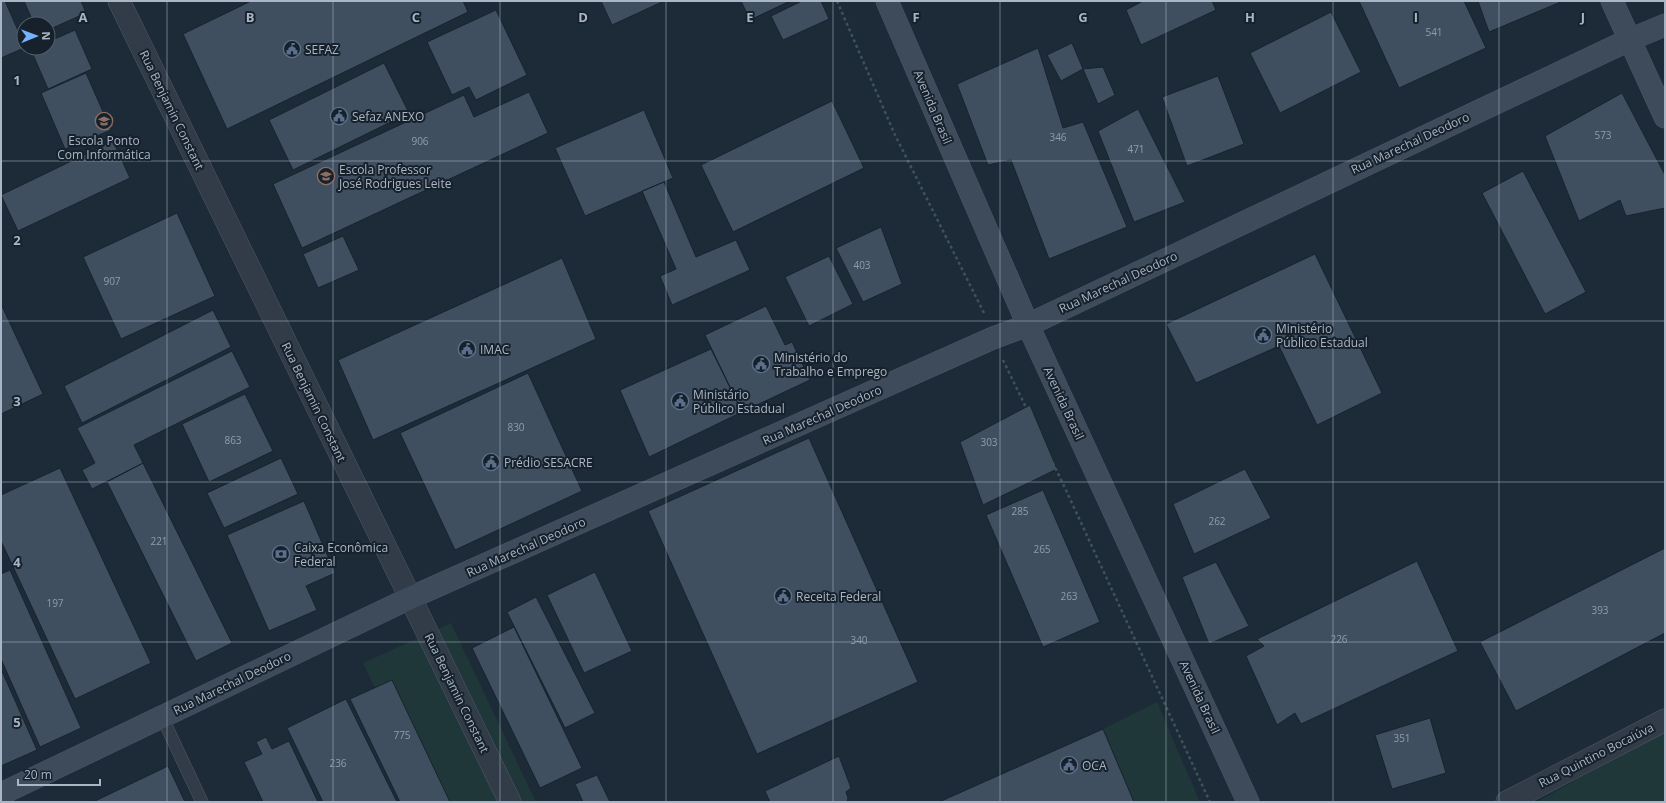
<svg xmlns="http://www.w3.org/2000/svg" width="1666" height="803" font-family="'Open Sans',sans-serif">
<rect width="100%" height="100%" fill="#1d2a37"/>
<!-- green -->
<path fill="#1f3738" d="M451,623L536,802H428L363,663Z
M1157,702L1200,802H1134L1103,729Z
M1665,729V802H1537Z"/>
<!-- building -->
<path fill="#404f60" stroke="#18232e" d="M1,1H5L24,44V48L1,58Z
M24,1H81L86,13L48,30V24H34Z
M251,1H463L468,12L227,129L183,34Z
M601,1H664L612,25Z
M741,1H790L750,20Z
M802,1H821L829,19L783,40L771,16Z
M1143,1H1212L1216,10L1141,45L1126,10Z
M1359,1H1464L1486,48L1399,88Z
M1478,1H1563L1489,32Z
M496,10L527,75L476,100L469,87L452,95L427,42Z
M1331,12L1361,72L1280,113L1250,53Z
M75,30L92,69L48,89L31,50L35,48H48V42Z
M1072,43L1083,69L1061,81L1047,55Z
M1038,48L1063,128L1083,122L1127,227L1049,259L1011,160L988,165L957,84Z
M384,63L409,113L293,170L269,120Z
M1103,67L1115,95L1098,104L1083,69Z
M86,73L111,130L65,149L41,93Z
M1218,76L1244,144L1187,166L1162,97Z
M529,92L548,133L302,248L273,184L464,95L474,117Z
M1622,93L1665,175V208L1626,216L1620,200L1579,221L1545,136Z
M832,101L864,168L733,232L701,165Z
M1138,109L1185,202L1134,222L1098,131Z
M644,110L673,178L585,216L555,148Z
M113,141L130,178L18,231L1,195Z
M1523,171L1586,292L1545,314L1482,193Z
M664,182L696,257L736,240L750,270L672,305L660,276L676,269L642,191Z
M177,213L215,296L121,339L83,257Z
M881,227L902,284L863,302L836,248Z
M343,236L359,270L318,288L303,254Z
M1315,254L1382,393L1317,425L1279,346L1196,383L1166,324Z
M829,256L853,304L809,326L785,277Z
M562,258L596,339L373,440L338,360Z
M1,304L43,394L1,414Z
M766,306L785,345L792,342L810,380L742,412L705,335Z
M213,310L231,347L82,423L64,386Z
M711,349L742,412L649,457L620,390Z
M232,351L250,387L134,445L143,463L92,489L82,470L95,463L77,428Z
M528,373L582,491L455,550L400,433Z
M245,394L273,451L209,482L182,424Z
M1030,405L1057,469L983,505L960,442Z
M809,438L918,682L757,754L648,511Z
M281,458L298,494L224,528L207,493Z
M143,463L232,643L196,661L107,482Z
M60,468L151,663L75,699L1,541V495Z
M1245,469L1271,518L1194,554L1173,504Z
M1043,490L1100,622L1043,647L986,515Z
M304,501L335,573L306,586L317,610L269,631L227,535Z
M1665,548V633L1516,711L1480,642Z
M1417,561L1458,651L1301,724L1295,713L1277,725L1246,656L1264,646L1257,639Z
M1216,562L1249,626L1209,644L1182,577Z
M10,570L81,728L40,747L1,659V574Z
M595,572L632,651L584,673L547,595Z
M536,597L595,713L565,728L507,612Z
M514,627L582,768L540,788L472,648Z
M1,669L37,750L1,766Z
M392,680L450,802H400L350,699Z
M346,699L397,802H323L287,728Z
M1430,718L1446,773L1392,789L1375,735Z
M1103,729L1134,802H939Z
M266,737L272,749L289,741L318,802H263L244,762L262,754L256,742Z
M839,756L851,788L846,792L848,798L847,802H770L765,791Z
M168,766L185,802H93Z
M597,775L610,802H583L575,784Z"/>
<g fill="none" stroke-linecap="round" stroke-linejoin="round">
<defs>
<path id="lane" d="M162,717L202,802"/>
<path id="street" d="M119,1L510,802
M1507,802L1665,720"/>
<path id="secondary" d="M887,1L1028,325L1248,802
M1612,1L1665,117
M1,794L410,598L993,338L1028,325L1629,40L1665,25"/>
</defs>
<!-- lane casing -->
<use href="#lane" stroke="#4e5966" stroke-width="13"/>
<!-- street casing -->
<use href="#street" stroke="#4e5966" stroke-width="23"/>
<!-- secondary casing -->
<use href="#secondary" stroke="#4e5966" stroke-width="23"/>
<!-- path -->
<path stroke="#3c5456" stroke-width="2.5" stroke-dasharray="3 3" stroke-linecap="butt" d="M837,1L895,135L985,315
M1003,360L1065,488L1210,802"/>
<!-- lane -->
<use href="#lane" stroke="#313c48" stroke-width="12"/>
<!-- street -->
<use href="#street" stroke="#313c48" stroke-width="22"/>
<!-- secondary -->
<use href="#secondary" stroke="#3e4b5b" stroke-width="22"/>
</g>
<!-- grid -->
<path fill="none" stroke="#aab6c5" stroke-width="1" stroke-opacity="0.55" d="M167,1V802M333,1V802M500,1V802M666,1V802M833,1V802M1000,1V802M1166,1V802M1333,1V802M1499,1V802M1,161H1665M1,321H1665M1,482H1665M1,642H1665"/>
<!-- icons -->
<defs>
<symbol id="civic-ring" viewBox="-11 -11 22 22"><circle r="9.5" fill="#16212c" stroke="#5c6f8a" stroke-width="1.5"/><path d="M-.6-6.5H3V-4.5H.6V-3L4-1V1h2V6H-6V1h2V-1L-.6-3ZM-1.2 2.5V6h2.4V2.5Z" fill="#5c6f8a"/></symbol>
<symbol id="school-ring" viewBox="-11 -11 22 22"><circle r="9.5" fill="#16212c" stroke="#8d6e63" stroke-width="1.5"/><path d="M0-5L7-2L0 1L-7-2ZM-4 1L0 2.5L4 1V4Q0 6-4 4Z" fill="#8d6e63"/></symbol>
<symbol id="bank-ring" viewBox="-11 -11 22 22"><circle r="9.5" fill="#16212c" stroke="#5c6f8a" stroke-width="1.5"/><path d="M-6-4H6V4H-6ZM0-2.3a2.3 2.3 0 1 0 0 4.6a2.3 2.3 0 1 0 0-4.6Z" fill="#5c6f8a"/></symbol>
</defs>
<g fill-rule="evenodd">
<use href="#civic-ring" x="282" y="39" width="20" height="20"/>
<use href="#civic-ring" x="329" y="106" width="20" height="20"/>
<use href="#school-ring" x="94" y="111" width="20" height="20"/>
<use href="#school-ring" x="316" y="166" width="20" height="20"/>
<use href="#civic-ring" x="1253" y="325" width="20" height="20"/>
<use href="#civic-ring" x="457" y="339" width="20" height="20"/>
<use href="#civic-ring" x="751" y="354" width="20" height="20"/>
<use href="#civic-ring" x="670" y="391" width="20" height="20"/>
<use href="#civic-ring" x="481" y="452" width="20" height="20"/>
<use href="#bank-ring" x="271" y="544" width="20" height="20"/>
<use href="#civic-ring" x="773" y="586" width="20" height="20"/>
<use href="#civic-ring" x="1059" y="755" width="20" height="20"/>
</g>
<g text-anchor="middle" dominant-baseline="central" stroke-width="4" stroke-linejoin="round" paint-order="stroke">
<!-- number labels -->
<g font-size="10" fill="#909cac">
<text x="1434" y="32">541</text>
<text x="1603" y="135">573</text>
<text x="1058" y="137">346</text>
<text x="420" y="141">906</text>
<text x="1136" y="149">471</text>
<text x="862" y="265">403</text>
<text x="112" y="281">907</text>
<text x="516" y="427">830</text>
<text x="233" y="440">863</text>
<text x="989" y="442">303</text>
<text x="1020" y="511">285</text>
<text x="1217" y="521">262</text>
<text x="159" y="541">221</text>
<text x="1042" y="549">265</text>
<text x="1069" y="596">263</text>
<text x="55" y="603">197</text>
<text x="1600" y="610">393</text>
<text x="1339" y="639">226</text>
<text x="859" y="640">340</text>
<text x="402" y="735">775</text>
<text x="1402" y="738">351</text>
<text x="338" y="763">236</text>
</g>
<!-- poi labels -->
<g font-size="12" fill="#aab6c5" stroke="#16212c" text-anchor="start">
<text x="305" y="49">SEFAZ</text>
<text x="352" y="116">Sefaz ANEXO</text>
<text x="104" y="140" text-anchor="middle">Escola Ponto<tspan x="104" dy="14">Com Informática</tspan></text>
<text x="339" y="169">Escola Professor<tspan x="339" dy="14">José Rodrigues Leite</tspan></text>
<text x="1276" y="328">Ministério<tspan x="1276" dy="14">Público Estadual</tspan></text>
<text x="480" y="349">IMAC</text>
<text x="774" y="357">Ministério do<tspan x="774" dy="14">Trabalho e Emprego</tspan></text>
<text x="693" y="394">Ministário<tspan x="693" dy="14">Público Estadual</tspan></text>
<text x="504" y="462">Prédio SESACRE</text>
<text x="294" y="547">Caixa Econômica<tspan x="294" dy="14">Federal</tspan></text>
<text x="796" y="596">Receita Federal</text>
<text x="1082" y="765">OCA</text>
</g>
<!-- street labels -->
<g font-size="12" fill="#aab6c5" stroke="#16212c">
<text transform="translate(933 107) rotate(67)">Avenida Brasil</text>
<text transform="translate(172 110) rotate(64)">Rua Benjamin Constant</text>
<text transform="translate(1410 143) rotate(-25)">Rua Marechal Deodoro</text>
<text transform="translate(1118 282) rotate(-25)">Rua Marechal Deodoro</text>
<text transform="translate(314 402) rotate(64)">Rua Benjamin Constant</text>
<text transform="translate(1064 403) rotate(65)">Avenida Brasil</text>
<text transform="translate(822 415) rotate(-24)">Rua Marechal Deodoro</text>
<text transform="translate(526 547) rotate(-24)">Rua Marechal Deodoro</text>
<text transform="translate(232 683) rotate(-26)">Rua Marechal Deodoro</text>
<text transform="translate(457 693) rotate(64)">Rua Benjamin Constant</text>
<text transform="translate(1200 697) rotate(65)">Avenida Brasil</text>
<text transform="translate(1596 755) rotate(-27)">Rua Quintino Bocaiúva</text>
</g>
</g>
<g font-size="13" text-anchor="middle" font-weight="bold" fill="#aab6c5" stroke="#16212c" stroke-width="4" stroke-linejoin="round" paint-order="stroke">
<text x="83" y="22">A</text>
<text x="250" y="22">B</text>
<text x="416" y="22">C</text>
<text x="583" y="22">D</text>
<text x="750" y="22">E</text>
<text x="916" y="22">F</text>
<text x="1083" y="22">G</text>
<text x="1250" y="22">H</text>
<text x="1416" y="22">I</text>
<text x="1583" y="22">J</text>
<text x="17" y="85">1</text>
<text x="17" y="245">2</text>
<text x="17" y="406">3</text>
<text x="17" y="567">4</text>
<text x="17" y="727">5</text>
</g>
<!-- border -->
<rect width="1666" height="803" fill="none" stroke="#aab6c5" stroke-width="4"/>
<!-- north arrow -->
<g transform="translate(36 36) rotate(89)"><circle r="19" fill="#16212c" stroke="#515d69"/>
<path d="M0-3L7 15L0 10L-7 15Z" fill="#75b3ff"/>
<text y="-6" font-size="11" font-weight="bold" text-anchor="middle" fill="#aab6c5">N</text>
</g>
<!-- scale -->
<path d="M18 779v6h82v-6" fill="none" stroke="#aab6c5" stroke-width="2"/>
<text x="24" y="779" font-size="12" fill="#aab6c5" stroke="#16212c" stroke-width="3" paint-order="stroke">20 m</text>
</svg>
